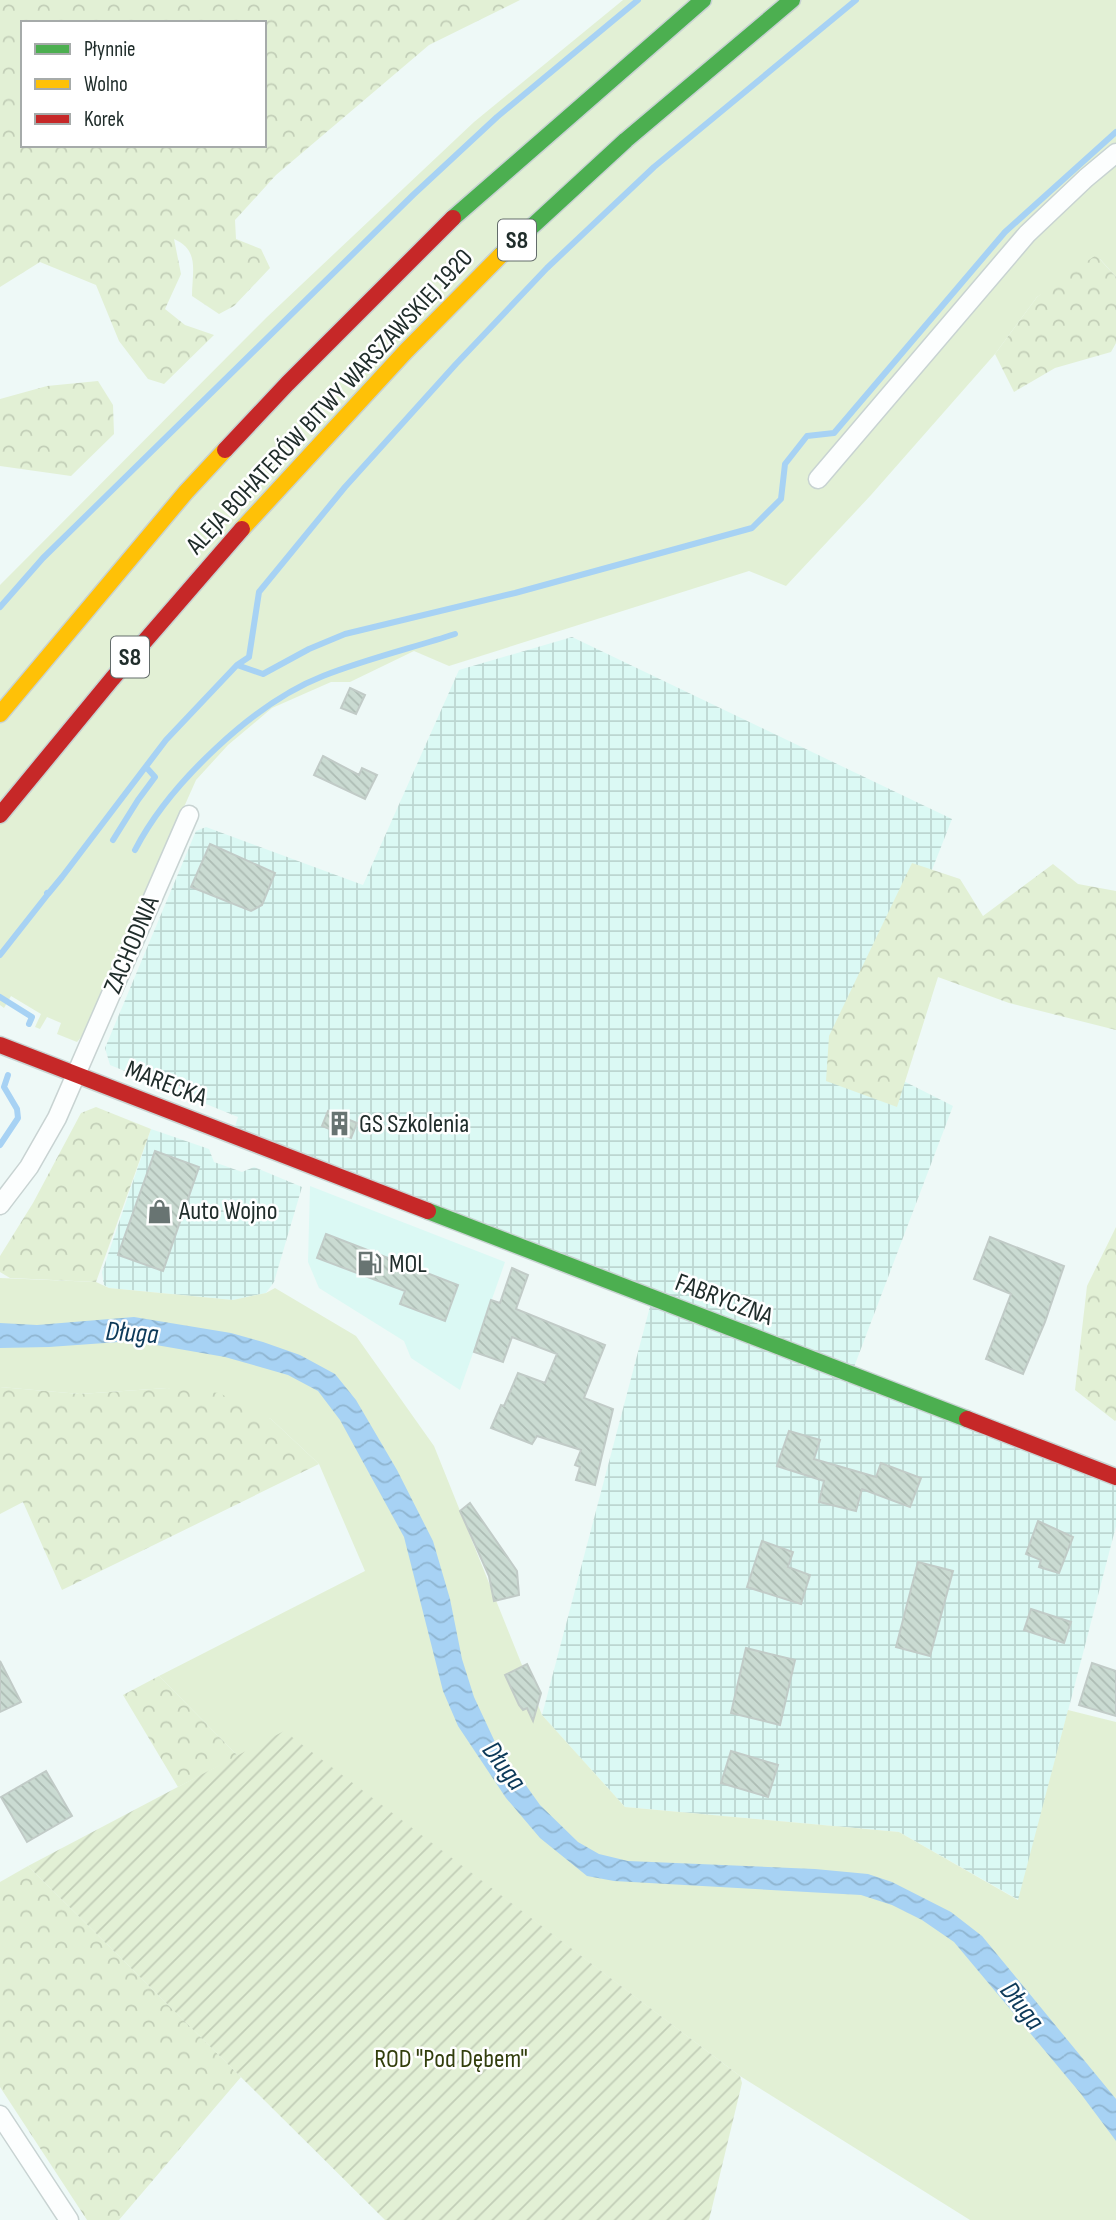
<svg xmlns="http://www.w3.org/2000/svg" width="1116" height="2220" font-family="'Sofia Sans Condensed',sans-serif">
<defs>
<pattern id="industrial-grid" width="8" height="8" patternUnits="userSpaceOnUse" patternTransform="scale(1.75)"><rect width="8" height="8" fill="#dbf9f4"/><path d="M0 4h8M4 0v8" fill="none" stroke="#bcd6d1"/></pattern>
<pattern id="forest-crowns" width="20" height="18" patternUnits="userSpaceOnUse" patternTransform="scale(1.75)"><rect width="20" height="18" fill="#e2f0d5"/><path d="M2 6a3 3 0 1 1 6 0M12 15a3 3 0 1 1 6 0" fill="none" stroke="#c2ceb7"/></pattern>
<pattern id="garden-furrows" width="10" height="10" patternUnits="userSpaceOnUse" patternTransform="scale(1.75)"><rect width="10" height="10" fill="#e2f0d5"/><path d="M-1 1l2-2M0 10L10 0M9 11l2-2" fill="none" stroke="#c2ceb7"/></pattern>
<pattern id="water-waves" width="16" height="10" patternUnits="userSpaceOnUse" patternTransform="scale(1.75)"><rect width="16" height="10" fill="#a7d2f4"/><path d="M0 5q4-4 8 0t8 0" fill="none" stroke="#8fb5d1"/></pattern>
<pattern id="building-back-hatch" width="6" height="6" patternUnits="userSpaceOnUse" patternTransform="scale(1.75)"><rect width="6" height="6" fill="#cadbd2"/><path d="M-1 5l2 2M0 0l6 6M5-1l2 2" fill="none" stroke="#adbcb4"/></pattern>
</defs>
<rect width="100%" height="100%" fill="#eef9f7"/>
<!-- built -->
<path fill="#dbf9f4" d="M310,1186L505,1262L460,1390L411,1358L404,1341L319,1288L308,1262Z"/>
<!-- industrial -->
<path fill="url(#industrial-grid)" d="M572,637L952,819L858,1058L953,1106L851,1375L1116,1477V1526L1019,1900L899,1832L625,1807L542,1715L652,1299L232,1136L238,1117L110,1065L105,1048L196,831L206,827L363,885L459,670Z
M151,1129L209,1149L214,1162L242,1172L254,1167L302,1187L274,1282L266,1293L233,1300L109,1288L104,1285L102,1272Z"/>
<!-- grass -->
<path fill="#e2f0d5" d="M623,0H1116V277L1100,259L1037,297L995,354L871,495L786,586L749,571L449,666L414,651L350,682H331L272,708L228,745L196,780L82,1036L77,1042L57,1034L61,1023L47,1017L40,1029L35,1027L41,1014L11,996L4,1008L0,1005V585L266,318L474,122Z
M0,1278L96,1282L109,1288L233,1300L266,1293L275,1288L356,1336L434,1446L542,1715L625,1807L899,1832L1018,1900L1068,1710L1116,1722V2220H970L740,2076L284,1732L238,1756L159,1676L365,1571L319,1464L271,1419L167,1388L80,1394L0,1387Z"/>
<!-- forest -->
<path fill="url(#forest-crowns)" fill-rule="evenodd" d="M0,0H520L429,45L276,175L235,220L236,239L261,249L270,268L234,306L219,314L192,296C192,272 200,250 174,239L181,274L165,309L185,325L214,335L164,384L148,379L119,341L96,285L40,262L0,287ZM23,23H264V145H23Z
M1096,255L1116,277V343L1111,352L1055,368L1014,392L995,354L1037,297Z
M98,381L113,405L114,434L71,476L0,466V399L47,386Z
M912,863L960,879L983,916L1053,864L1078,884L1116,891V1030L1009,1003L938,977L897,1107L826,1081L829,1036Z
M96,1107L151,1129L96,1282L10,1278L0,1272V1256L33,1203L81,1113Z
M1116,1227V1420L1115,1421L1075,1390L1087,1286Z
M0,1387L80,1394L167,1388L219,1393L271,1419L319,1464L62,1590L23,1502L0,1514Z
M159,1676L238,1756L178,1787L123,1695Z
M28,1866L241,2077L119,2220H87L0,2087V1882Z"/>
<!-- garden -->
<path fill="url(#garden-furrows)" d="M284,1731L740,2076L742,2083L709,2220H385L28,1866Z"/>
<!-- water -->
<path fill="url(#water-waves)" d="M134,1317L231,1333L263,1342L300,1355L335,1374L356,1400L397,1470L433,1541L450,1599L462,1659L474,1697L495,1742L540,1805L578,1842L599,1854L628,1861L815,1869L868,1874L892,1882L951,1912L982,1936L1116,2099V2141L1081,2094L954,1942L922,1920L892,1905L861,1895L614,1881L587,1876L540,1838L506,1798L458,1726L443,1691L404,1537L340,1420L318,1391L288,1375L225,1357L133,1341L49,1347L0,1348V1323L37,1325Z"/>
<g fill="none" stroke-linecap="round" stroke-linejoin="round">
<!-- stream -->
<path stroke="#a7d2f4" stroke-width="6" d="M0,607L43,558L413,195L497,117L638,0
M237,665L249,657L259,592L345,487L456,364L547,268L654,167L856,0
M113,840L138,800L155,777L146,767
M135,850C169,784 254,703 323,676C366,659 412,648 455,634
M47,893L48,894L62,877L166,740L237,665L263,674L309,649L345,634L515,593L752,528L781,499L785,464L807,436L834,433L1005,232L1116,132
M0,955L48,894
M0,997L32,1017L29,1024
M0,1145L18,1118L17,1109L4,1087L8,1075"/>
</g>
<!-- building -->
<path fill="url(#building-back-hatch)" stroke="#c1cbc7" stroke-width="2" d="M350,688L365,695L356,714L341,708Z
M323,756L359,775L362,768L377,775L365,799L314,775Z
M210,844L275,873L262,905L251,911L191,887Z
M328,1111L357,1123L351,1138L322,1126Z
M155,1151L199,1167L163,1271L118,1255Z
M326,1234L458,1285L445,1321L400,1304L405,1291L317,1258Z
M990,1237L1064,1266L1045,1322L1023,1374L986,1359L1011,1294L974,1279Z
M512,1268L528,1275L516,1309L605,1345L584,1398L613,1409L595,1485L576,1480L580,1467L575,1465L581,1450L537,1436L532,1444L491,1428L501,1405L504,1406L518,1373L545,1383L557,1354L512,1337L503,1362L474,1352L491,1300L500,1303Z
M789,1431L820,1440L814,1459L876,1477L881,1463L921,1478L910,1507L862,1489L856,1511L819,1502L824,1481L777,1466Z
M470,1503L517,1571L519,1595L494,1601L489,1576L460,1511Z
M1038,1521L1073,1537L1059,1573L1039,1567L1041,1560L1026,1554Z
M762,1541L793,1552L788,1567L810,1575L801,1604L747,1587Z
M918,1562L953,1571L930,1656L896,1647Z
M1031,1609L1071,1622L1064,1643L1024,1630Z
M746,1648L795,1660L780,1725L731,1713Z
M0,1661L21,1702L0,1712Z
M1092,1663L1116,1671V1716L1079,1705Z
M527,1664L541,1693L533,1721L527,1708L523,1710L519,1705L505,1675Z
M731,1751L778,1765L768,1797L721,1783Z
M46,1771L72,1816L27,1842L1,1797Z"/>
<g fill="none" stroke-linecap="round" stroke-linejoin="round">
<defs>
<path id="street" d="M818,479L1027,234L1086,178L1116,153
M0,1205L29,1167L57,1118L189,815
M0,2115L69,2220"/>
<path id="fast" d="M453,218L703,0
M501,255L626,140L792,0
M428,1211L967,1419"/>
<path id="slow" d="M242,529L406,351L501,255
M0,714L186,492L225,450"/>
<path id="jam" d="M225,450L287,384L453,218
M0,815L112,679L242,529
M0,1045L428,1211
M967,1419L1116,1477"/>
</defs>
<!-- street casing -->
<use href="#street" stroke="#c8d3d2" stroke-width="21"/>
<!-- fast casing -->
<use href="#fast" stroke="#c8d3d2" stroke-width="19"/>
<!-- slow casing -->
<use href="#slow" stroke="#c8d3d2" stroke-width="19"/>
<!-- jam casing -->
<use href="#jam" stroke="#c8d3d2" stroke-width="19"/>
<!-- street -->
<use href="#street" stroke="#fcfefe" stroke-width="18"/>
<!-- fast -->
<use href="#fast" stroke="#4caf50" stroke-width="16"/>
<!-- slow -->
<use href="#slow" stroke="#ffc107" stroke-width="16"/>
<!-- jam -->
<use href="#jam" stroke="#c62828" stroke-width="16"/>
</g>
<!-- icons -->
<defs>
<symbol id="building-bare" viewBox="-9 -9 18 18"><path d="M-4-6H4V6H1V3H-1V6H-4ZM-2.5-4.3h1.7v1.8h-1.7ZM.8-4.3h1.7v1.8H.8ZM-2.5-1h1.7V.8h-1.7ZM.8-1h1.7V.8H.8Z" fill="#687472" stroke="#fff" stroke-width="2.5" paint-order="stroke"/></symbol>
<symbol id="shop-bare" viewBox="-9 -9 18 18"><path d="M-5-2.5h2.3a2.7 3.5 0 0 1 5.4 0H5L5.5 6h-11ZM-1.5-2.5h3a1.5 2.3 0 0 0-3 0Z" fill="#687472" stroke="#fff" stroke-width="2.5" paint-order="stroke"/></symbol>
<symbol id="fuel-bare" viewBox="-9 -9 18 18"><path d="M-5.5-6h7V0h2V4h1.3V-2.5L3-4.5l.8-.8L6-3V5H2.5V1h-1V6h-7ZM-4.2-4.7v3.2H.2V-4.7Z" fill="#687472" stroke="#fff" stroke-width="2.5" paint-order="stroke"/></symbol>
</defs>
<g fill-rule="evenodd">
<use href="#building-bare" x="322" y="1106" width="35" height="35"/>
<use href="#shop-bare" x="142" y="1194" width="35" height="35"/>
<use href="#fuel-bare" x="352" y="1246" width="35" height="35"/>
</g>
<g text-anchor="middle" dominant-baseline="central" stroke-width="5" stroke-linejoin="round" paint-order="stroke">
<!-- shield labels -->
<g fill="#fff" stroke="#636c6b" stroke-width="2">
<rect x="498" y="219.5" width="38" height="41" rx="5"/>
<rect x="111" y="636.5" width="38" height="41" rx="5"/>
</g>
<g font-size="24" font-weight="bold" fill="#202d2b">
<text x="517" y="240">S8</text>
<text x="130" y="657">S8</text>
</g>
<!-- street labels -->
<g font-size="26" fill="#202d2b" stroke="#fff">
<text transform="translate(330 402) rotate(-47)">ALEJA BOHATERÓW BITWY WARSZAWSKIEJ 1920</text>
<text transform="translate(132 945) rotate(-67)">ZACHODNIA</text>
<text transform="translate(166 1084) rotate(21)">MARECKA</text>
<text transform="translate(724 1300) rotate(21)">FABRYCZNA</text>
</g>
<!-- poi labels -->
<g font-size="26" fill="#202d2b" stroke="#fff" text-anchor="start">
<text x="359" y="1124">GS Szkolenia</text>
<text x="179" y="1211">Auto Wojno</text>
<text x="389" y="1264">MOL</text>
</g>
<!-- park labels -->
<g font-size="26" fill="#323e0c" stroke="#fff">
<text x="451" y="2059">ROD "Pod Dębem"</text>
</g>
<!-- water labels -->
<g font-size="28" font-style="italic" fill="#0c3959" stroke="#fff">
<text transform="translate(132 1333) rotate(4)">Długa</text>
<text transform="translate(504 1766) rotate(53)">Długa</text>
<text transform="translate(1022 2006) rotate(52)">Długa</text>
</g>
</g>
<!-- legend -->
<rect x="21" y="21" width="245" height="126" fill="#ffffff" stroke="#a6abaa" stroke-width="2"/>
<rect x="35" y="44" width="35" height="10" fill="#4caf50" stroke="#a6abaa" stroke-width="2"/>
<text x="84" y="56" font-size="21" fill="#202d2b">Płynnie</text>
<rect x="35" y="79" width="35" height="10" fill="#ffc107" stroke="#a6abaa" stroke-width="2"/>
<text x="84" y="91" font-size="21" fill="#202d2b">Wolno</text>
<rect x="35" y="114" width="35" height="10" fill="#c62828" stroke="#a6abaa" stroke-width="2"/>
<text x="84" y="126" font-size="21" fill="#202d2b">Korek</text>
</svg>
